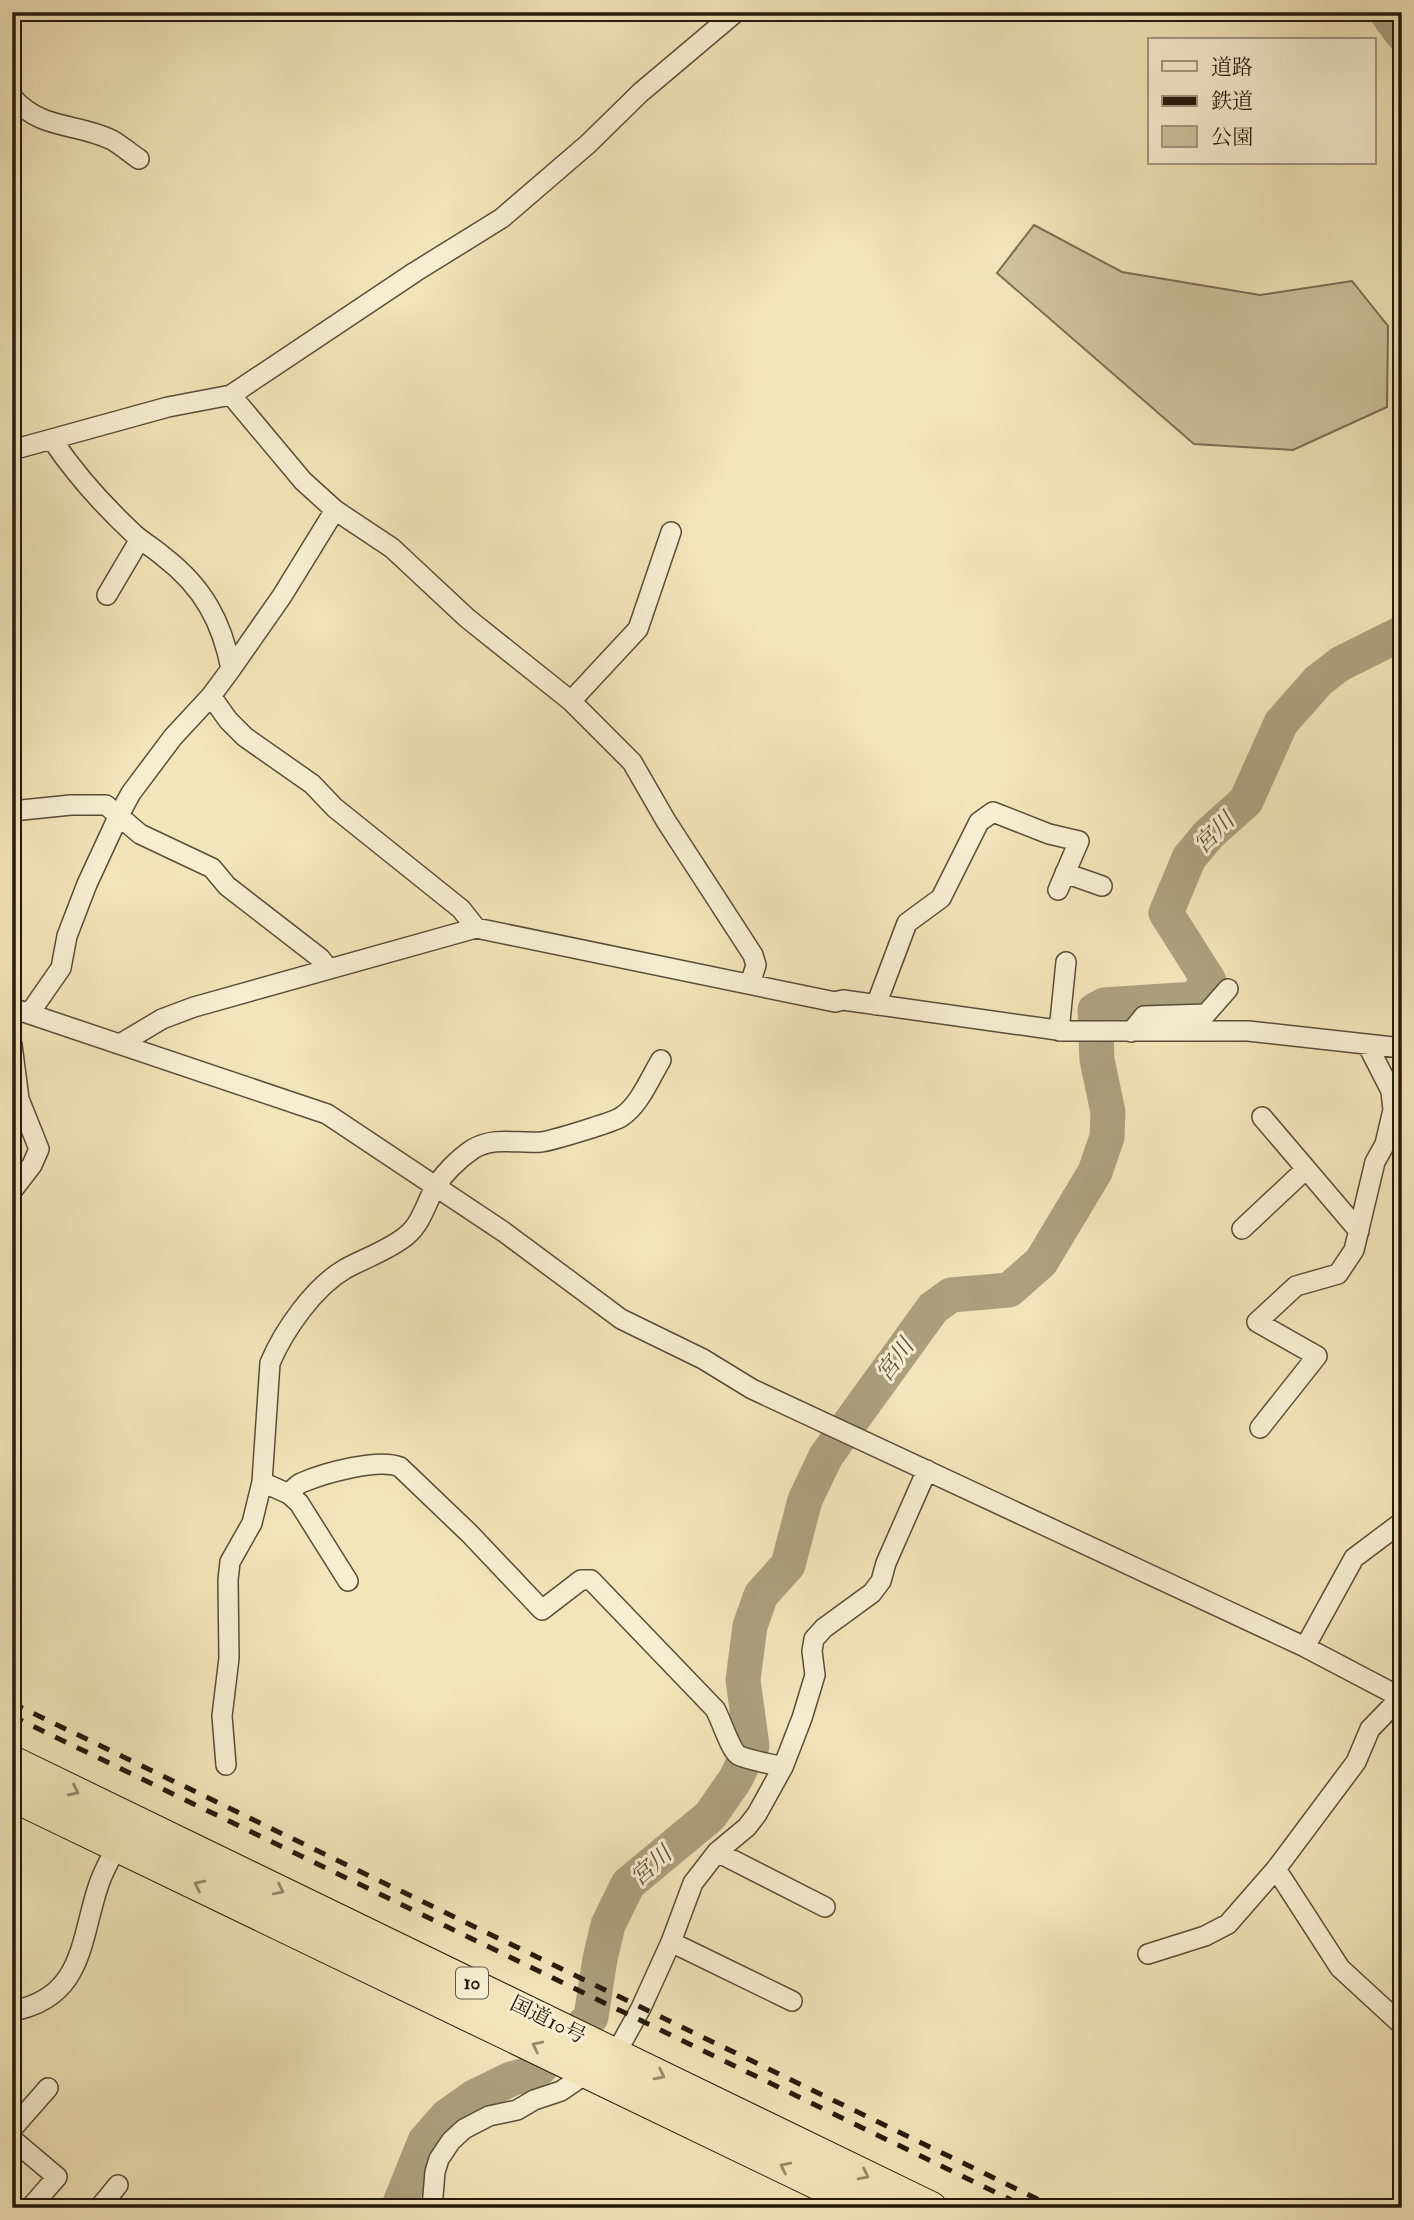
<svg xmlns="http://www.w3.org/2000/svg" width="1414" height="2220" font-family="'IM FELL Double Pica','Noto Serif JP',serif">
<rect width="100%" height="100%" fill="#f2e5b9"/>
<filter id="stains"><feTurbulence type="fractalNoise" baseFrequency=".00286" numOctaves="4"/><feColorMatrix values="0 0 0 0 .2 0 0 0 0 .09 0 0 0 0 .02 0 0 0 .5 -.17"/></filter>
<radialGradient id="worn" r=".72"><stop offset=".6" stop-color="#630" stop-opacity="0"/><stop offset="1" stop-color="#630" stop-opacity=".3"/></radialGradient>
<!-- green -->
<path fill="#cfc29c" stroke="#7a6e54" stroke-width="2" d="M1034,225L1122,272L1260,295L1352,281L1388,326L1387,407L1293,450L1194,444L997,273Z"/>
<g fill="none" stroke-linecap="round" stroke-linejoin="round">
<!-- river -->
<path stroke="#aca07f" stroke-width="35" d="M1386,12L1402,34
M398,2208L425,2141L447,2116L474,2097L511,2079L536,2072L591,2017L600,1959L608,1925L628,1884L710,1816L735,1780L752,1746L743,1680L750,1626L761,1595L788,1565L805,1500L826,1456L933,1308L951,1295L1009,1290L1041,1262L1095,1172L1107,1137L1108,1112L1097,1060L1095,1010L1104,1005L1194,999L1209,981L1166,913L1189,858L1208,835L1246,801L1281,723L1318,681L1340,664L1402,633"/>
<defs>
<path id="minor" d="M12,97C42,131 76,122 112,140C121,145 130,153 139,159
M231,395L303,481L335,510L392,548L467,618L571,701L632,762L666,821L753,955L756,965L750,984
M53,441C76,475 104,506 134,534C143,542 155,549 164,557C203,587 222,622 231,669
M12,450L168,407L231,395L415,272L502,218L588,144L640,93L736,12
M107,595L140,539
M211,696L228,720L245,737L312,784L335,808L461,909L476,928
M571,701L638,629L671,532
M12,811L71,805H106L140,834L212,868L227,886L320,958L328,968
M1065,873L1102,886
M876,1005L907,923L941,898L979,822L993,812L1049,834L1079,841L1058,890
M12,1008L327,1114L504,1232L621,1319L703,1359L752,1389L1305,1647L1402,1698
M29,1014L61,968L67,936L87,884L119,815L131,793L173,737L211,696L231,669L282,596L335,510
M1059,1031L1066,962
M1131,1032L1144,1016L1206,1014L1228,989
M120,1044L162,1019L194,1007L476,928L835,1002L843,1000L1064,1031H1248L1402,1048
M12,1045L19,1099L39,1149L32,1165L12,1191
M1262,1117L1359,1231
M1242,1229L1306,1169
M1260,1428L1317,1356L1257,1322L1296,1286L1338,1274L1354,1250L1375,1162L1385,1144L1393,1110L1391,1091L1367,1044
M262,1482L289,1494L299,1503L348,1581
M289,1494C293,1490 296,1485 301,1483C324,1473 378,1458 400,1467L470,1534L542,1610L581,1580H591L715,1709C721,1719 730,1749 738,1755C747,1760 772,1764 783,1767
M1305,1647L1354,1558L1402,1522
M226,1765L222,1716L229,1658L228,1580L230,1562L252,1523L262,1482L270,1363C284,1330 314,1287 345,1269C365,1258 389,1250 406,1236C420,1225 425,1207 433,1191C442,1175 458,1159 473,1149C495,1136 517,1144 541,1142C551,1141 614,1122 621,1117C639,1106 650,1078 661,1060
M717,1852L825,1907
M1276,1869L1340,1968L1402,2025
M671,1942L792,2001
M1148,1954L1205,1936L1228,1924L1276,1869L1356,1762L1370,1729L1401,1697
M12,2011C83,1998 80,1942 98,1887C103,1870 113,1855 121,1838
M12,2129L48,2088
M12,2139L57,2177L30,2208
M99,2208L118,2185
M432,2208L435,2172L439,2159L451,2141L464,2129L489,2116L517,2110L534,2100L561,2091L616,2053L641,2008L671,1942L693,1883L717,1852L747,1827L757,1814L783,1767L802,1718L815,1675L812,1651L814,1639L824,1628L872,1593L881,1581L886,1563L927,1470"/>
<path id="trunk" d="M12,1762L931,2208
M12,1795L869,2208"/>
</defs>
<!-- minor casing -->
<use href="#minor" stroke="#584d38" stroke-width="22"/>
<!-- trunk casing -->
<use href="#trunk" stroke="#251a0d" stroke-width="34"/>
<!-- minor -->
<use href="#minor" stroke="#f7eed2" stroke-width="19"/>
<!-- trunk -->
<use href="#trunk" stroke="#f2e5b9" stroke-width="32"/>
<!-- rail -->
<path stroke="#251a0d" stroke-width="5" stroke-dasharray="12 12" stroke-linecap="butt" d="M12,1703L1056,2208
M12,1716L1028,2208"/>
</g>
<!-- one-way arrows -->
<defs><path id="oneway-chevron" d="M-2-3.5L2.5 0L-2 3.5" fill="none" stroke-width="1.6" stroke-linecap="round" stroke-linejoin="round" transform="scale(1.75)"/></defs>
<g stroke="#968a6c">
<use href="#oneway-chevron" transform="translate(74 1791) rotate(26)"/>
<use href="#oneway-chevron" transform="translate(199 1885) rotate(-154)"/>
<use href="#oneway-chevron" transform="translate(279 1890) rotate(26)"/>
<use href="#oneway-chevron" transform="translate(537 2046) rotate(-154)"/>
<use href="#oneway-chevron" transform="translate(660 2075) rotate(26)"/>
<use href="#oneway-chevron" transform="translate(785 2167) rotate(-154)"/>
<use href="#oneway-chevron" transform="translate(864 2175) rotate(26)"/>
</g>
<g text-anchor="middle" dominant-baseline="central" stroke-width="6" stroke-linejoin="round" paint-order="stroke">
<!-- shield labels -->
<rect fill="#f7eed2" stroke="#645a48" stroke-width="2" x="456" y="1967.5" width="32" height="31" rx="5"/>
<g font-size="19" font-weight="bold" fill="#251a0d">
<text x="472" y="1983">10</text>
</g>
<!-- street labels -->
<g font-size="21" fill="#251a0d" stroke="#f7eed2">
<text transform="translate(548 2020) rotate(26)">国道10号</text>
</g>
<!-- water labels -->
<g font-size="23" font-style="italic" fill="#5b503b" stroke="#f7eed2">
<text transform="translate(1214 833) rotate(-45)">宮川</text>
<text transform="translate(895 1360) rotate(-54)">宮川</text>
<text transform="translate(651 1866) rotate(-42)">宮川</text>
</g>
</g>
<!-- margin -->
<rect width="1414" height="2220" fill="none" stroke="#f2e5b9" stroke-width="42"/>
<rect x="14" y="14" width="1386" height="2192" fill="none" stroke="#251a0d" stroke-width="3.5"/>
<rect x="21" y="21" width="1372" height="2178" fill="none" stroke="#251a0d" stroke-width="2"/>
<!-- legend -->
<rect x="1148" y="38" width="228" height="126" fill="#f7eed2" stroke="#a39983" stroke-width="2"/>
<rect x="1162" y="61" width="35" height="10" fill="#f7eed2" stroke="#a39983" stroke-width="2"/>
<text x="1211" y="74" font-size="21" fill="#251a0d">道路</text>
<rect x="1162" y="96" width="35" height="10" fill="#251a0d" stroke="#a39983" stroke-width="2"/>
<text x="1211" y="108" font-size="21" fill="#251a0d">鉄道</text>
<rect x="1162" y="126" width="35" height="21" fill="#cfc29c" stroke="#a39983" stroke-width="2"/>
<text x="1211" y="144" font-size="21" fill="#251a0d">公園</text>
<rect width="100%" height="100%" filter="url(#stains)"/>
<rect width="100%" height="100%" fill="url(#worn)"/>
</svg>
